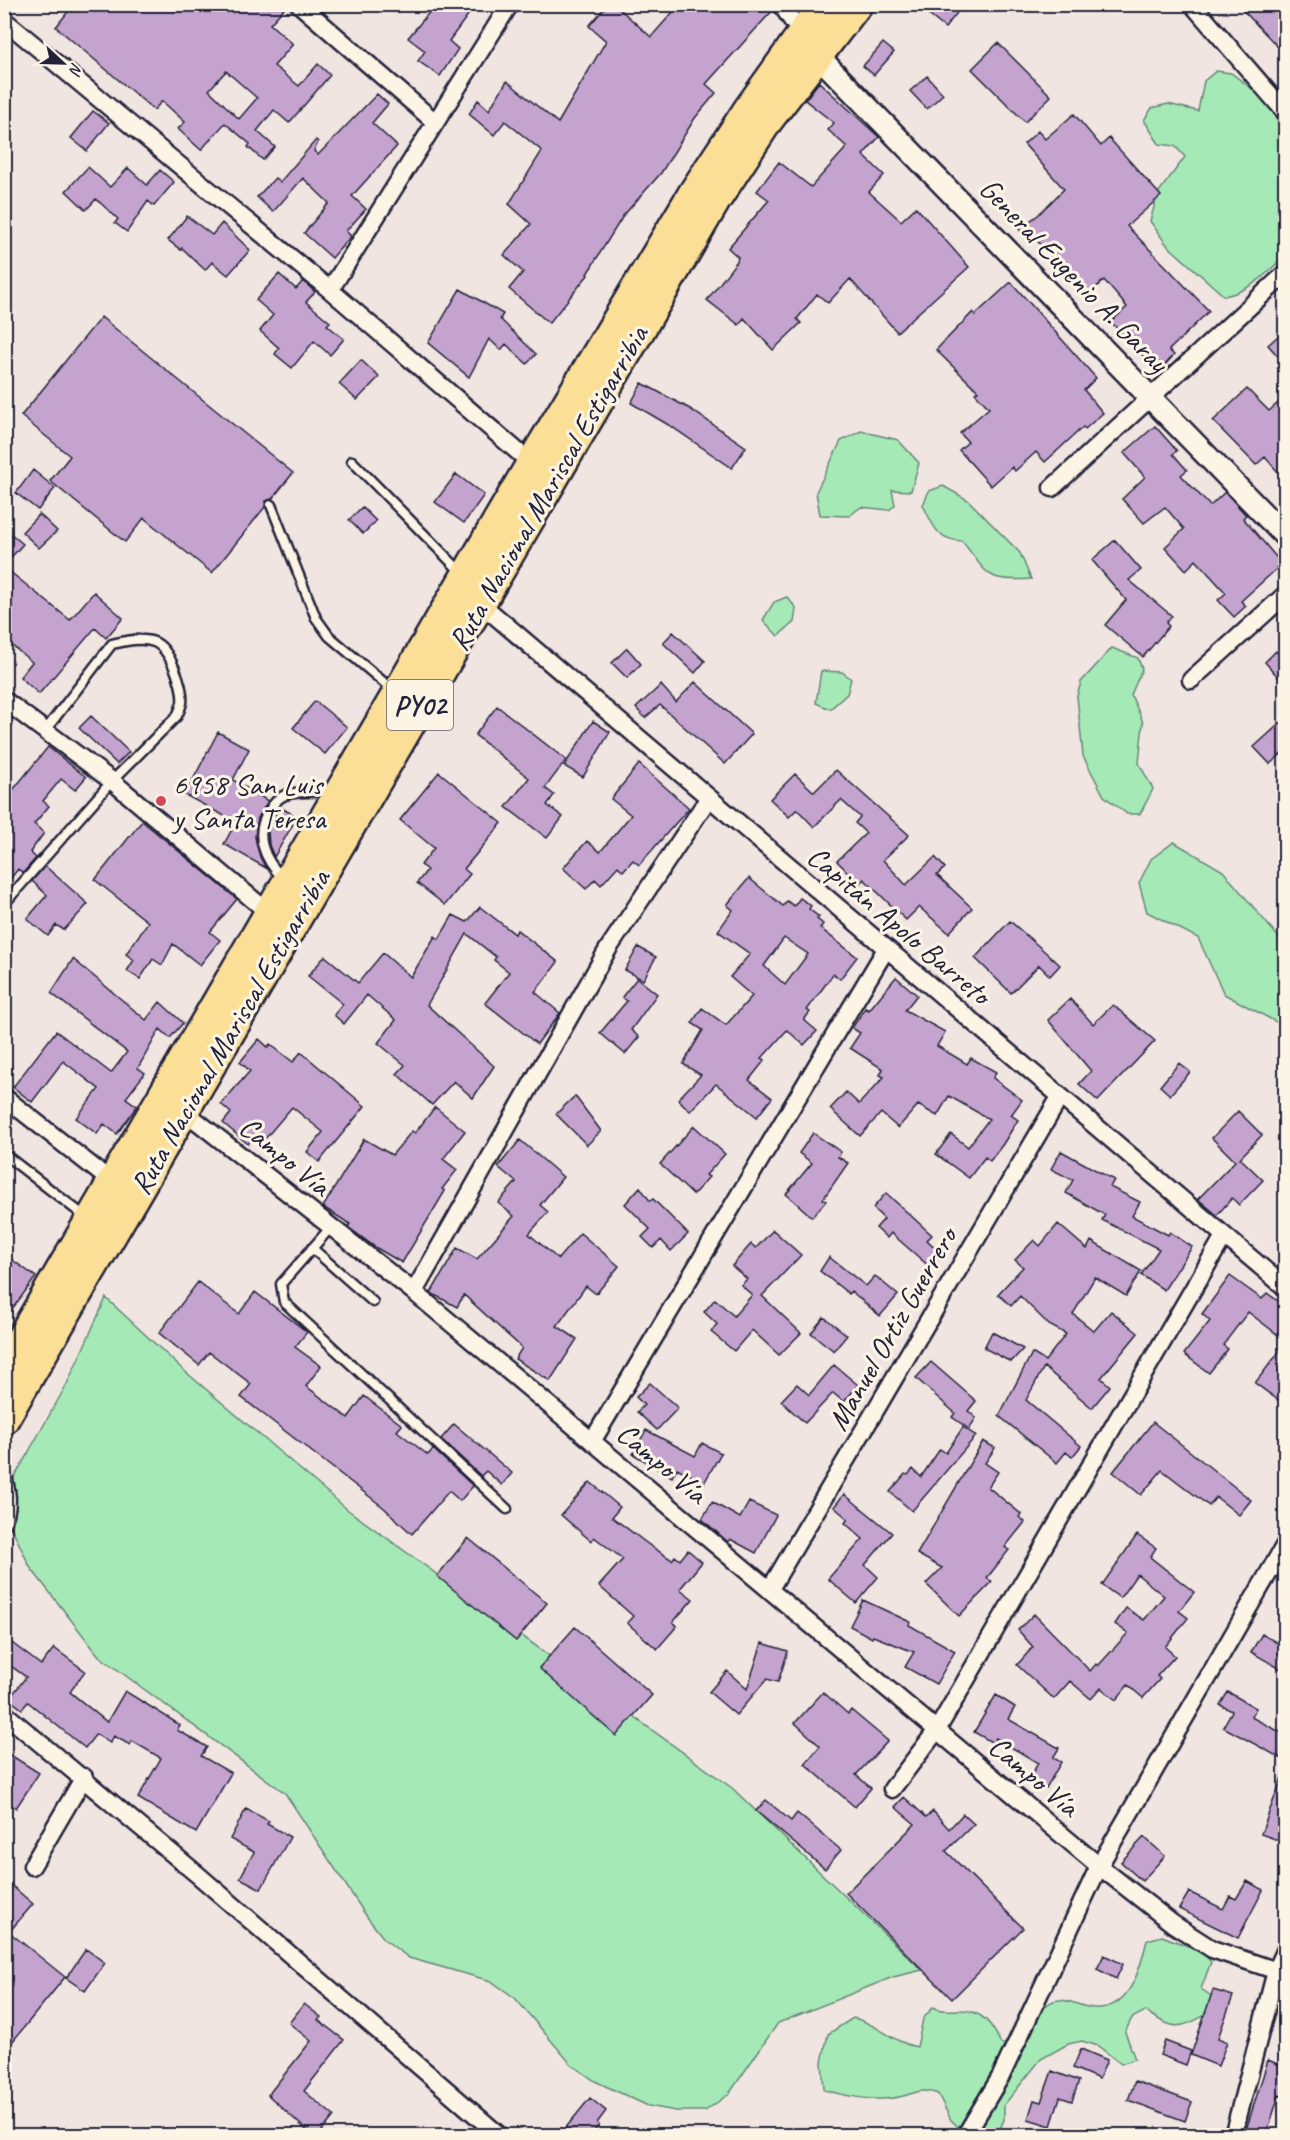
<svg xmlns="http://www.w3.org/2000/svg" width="1290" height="2140" font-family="Caveat,sans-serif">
<rect width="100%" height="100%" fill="#f1e5e1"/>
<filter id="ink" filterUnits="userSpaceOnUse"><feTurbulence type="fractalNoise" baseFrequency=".0167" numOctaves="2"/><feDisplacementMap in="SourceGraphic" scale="12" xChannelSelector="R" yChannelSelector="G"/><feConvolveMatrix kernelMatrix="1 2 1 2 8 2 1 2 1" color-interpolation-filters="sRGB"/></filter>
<g filter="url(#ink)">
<!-- green -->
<path fill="#a5eab6" stroke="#648678" stroke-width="1.5" d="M1216,71L1231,73L1267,100L1285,124L1286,254C1268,273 1251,291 1224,296L1167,245L1150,221L1158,193L1185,157L1175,146L1159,144L1144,120L1152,108L1168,104L1198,111L1204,81Z
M861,431L898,440L919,463L911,491L892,490L895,505L889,510L861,507L849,516L820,515L816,492L841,441Z
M943,486L968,500L1020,553L1031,579C985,582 989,575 962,541C936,539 934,527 923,505L929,491Z
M787,597L796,608L794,622L778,636L763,620L774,602Z
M1112,648L1138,658L1142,669L1131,695L1143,722L1139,763L1153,789L1140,814H1127L1104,796L1083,756L1077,696L1081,682Z
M821,671L842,672L851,679L847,694L830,709L816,703Z
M1174,842L1223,871L1281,940L1285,948V1023L1276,1022L1224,994L1198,938L1147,912L1139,883L1151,859Z
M106,1298L181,1368L348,1510L732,1788L922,1970L893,1977L778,2023L729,2094L705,2111H676L648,2106L595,2081L571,2064L515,1998L491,1981L409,1958L385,1940L367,1917L285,1793L99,1656L30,1567L8,1520L10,1485L67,1384Z
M1162,1936L1201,1951L1211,1962L1201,1989L1213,1997L1211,2012C1179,2029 1177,2032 1145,2011L1132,2018L1125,2032L1135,2059L1121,2064L1098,2046L1082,2041L1068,2044L1041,2059L1004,2105V2120L997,2135H967L951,2120L938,2094C917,2086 914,2096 893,2098C869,2101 847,2096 824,2090L822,2062L828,2034L853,2018C877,2023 893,2043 917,2047L923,2019L933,2007C944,2012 949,2010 960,2010C982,2010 993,2025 1001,2044H1009C1021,2031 1033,2013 1048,2004C1061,1995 1074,2004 1087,2007C1129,2016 1140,1970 1147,1940Z"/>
<!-- building -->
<path fill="#c4a4cf" stroke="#22223b" stroke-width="1.5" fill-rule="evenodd" d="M74,4H288L270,24L293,44L274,66L299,86L318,64L330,75L289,123L274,110L257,131L275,147L263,160L248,147L250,144L225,123L201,150L178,129L185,122L162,101L154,110L56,27ZM226,71L257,98L239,119L209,90Z
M436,4H476L449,41L458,49L440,76L418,61L425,51L408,38Z
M608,4H614L651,37L680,4H771L773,10L706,84L716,93L695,118L661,173L623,216L587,274L588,275L549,323L509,289L523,272L504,255L531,224L509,204L542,151L505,121L494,135L469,114L478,100L489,110L507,81L558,123L606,41L589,26Z
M915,4H964L945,28Z
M1237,4H1286V40L1278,47Z
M883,43L894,52L874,75L863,66Z
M998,43L1051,96L1025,122L972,69Z
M927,76L943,94L927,109L910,91Z
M819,82L879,137L863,155L884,175L869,192L901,221L916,207L969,267L897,332L850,279L828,303L817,294L797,319L801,323L773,350L744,318L739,325L707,300L737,261L738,257L728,248L769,200L757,191L779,162L811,187L847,147L828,130L834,123L805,100Z
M377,94L388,104L372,123L397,146L352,196L366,209L346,231L351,236L332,258L304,233L329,203L303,178L273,212L257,197L275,178L280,182L316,140L318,142L314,151L318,155Z
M93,111L109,123L87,151L71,138Z
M1074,114L1101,146L1109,138L1161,196L1127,226L1209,311L1169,350L1174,355L1163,367L1157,361L1153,366L1111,322L1127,307L1104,280L1085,298L1035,238L1029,242L1019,229L1038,215L1064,189L1024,144L1038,131L1045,139Z
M88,167L110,187L128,168L147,185L160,170L174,182L154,206L148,201L127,232L115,223L118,219L96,199L86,210L66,191Z
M187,216L212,235L222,223L250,250L228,275L212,262L205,270L182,248L181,250L168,240Z
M279,274L296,289L303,281L315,292L306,302L330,322L327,325L344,339L330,355L314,341L292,368L275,354L279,348L260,331L273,315L256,300Z
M1011,282L1096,378L1084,390L1103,413L1085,429L1083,427L1045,462L1036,452L1015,471L1012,467L991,486L959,450L968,442L960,433L989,408L975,393L978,391L936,350L973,312L975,315Z
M460,289L503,314L500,319L536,354L527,364L506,344L501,350L489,339L469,377L428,343Z
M101,317L293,473L272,499L266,501L265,507L212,573L144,518L125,542L50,481L70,456L21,416Z
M1286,329V365L1268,345Z
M361,360L379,377L357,400L339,384Z
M642,383L690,409L746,447L732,468L672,427L631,403Z
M1247,389L1269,411L1286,396V439L1279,445L1286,452V481L1265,457L1256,465L1213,421Z
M1155,426L1177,451L1173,454L1187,470L1181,475L1210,506L1225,492L1246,515L1243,518L1282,564L1241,601L1246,606L1234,617L1218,600L1226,593L1196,560L1186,570L1165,547L1184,529L1165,507L1144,523L1122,499L1145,477L1124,453Z
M33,470L55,488L38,510L16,493Z
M456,474L484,495L464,523L435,502Z
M362,507L376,521L363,534L349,520Z
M39,514L57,531L39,548L22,532Z
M4,528L23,544L4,565Z
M1115,540L1141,570L1129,580L1172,616L1166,623L1169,626L1143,657L1105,625L1126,600L1092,560Z
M4,567L70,620L94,592L123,618L106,638L95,628L39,694L20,677L32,662L4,639Z
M673,632L705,661L695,673L663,643Z
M627,648L641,664L627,678L612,663Z
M1276,651L1286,661V669L1278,677L1265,662Z
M695,682L752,734L725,764L660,705L645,718L636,708L661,685L676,702Z
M315,701L347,727L325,754L293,728Z
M497,706L566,760L545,788L554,795L547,805L563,817L547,838L506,807L529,778L475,735Z
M91,716L129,752L117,764L79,728Z
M1286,718V750L1270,764L1254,747Z
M593,721L610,732L583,777L564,766Z
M218,732L249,749L233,780L268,801L258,818L255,837L260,857L266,868L224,844L236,822L185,795Z
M48,747L86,777L75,790L61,779L43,801L49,806L34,824L44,833L30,852L36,858L23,873L18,869L4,887V801Z
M639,764L689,808L639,865L633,860L623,871L618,866L601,885L595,879L586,889L563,868L587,841L600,852L631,815L611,799Z
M836,770L909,835L883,860L906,885L935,857L945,868L937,875L972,908L949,933L919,907L906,920L864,879L859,884L837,861L866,833L855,823L860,817L841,800L814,827L797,809L789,817L770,799L795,774L814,792Z
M439,772L502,823L464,869L470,874L445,905L417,883L427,870L421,865L434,848L400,820Z
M280,807L297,817L274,857L269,845L268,830Z
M142,821L237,899L210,932L220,940L200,965L173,944L162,965L153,959L140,979L127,971L134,960L126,954L148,922L95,880Z
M45,866L88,904L64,930L56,925L48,936L27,919L47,895L32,881Z
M749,878L783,906L787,901L794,906L800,898L811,906L809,909L819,917L817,919L823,924L820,928L857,957L840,979L833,974L807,1010L810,1012L804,1020L817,1031L804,1045L787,1030L762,1058L765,1060L749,1080L772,1098L757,1117L716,1084L690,1111L678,1099L701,1075L683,1064L703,1030L692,1023L702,1008L726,1025L752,996L730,977L750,954L718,931L733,910L727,905ZM784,938L808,954L785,985L764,966Z
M480,907L515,934L517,930L558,962L535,992L560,1013L537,1044L485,1003L509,972L494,960L496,957L467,934L427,1005L494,1066L473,1098L454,1081L432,1105L397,1074L405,1065L378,1043L396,1020L367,995L344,1024L334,1015L343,1004L308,976L325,956L358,983L383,953L411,977L435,936L439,939L453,915L467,922Z
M1010,921L1060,965L1050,976L1039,965L1011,993L975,958Z
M638,947L656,957L643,980L625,970Z
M73,959L146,1020L160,1002L183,1023L170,1038L160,1029L138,1068L145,1073L126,1098L137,1106L117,1134L104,1124L97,1134L76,1118L99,1089L63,1061L32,1102L13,1087L56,1031L111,1073L127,1052L51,993Z
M896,977L917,995L905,1010L945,1032L937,1046L967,1064L971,1058L996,1072L993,1078L1022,1100L1011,1115L1018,1120L1003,1144L990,1161L985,1157L969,1178L936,1154L951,1134L968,1147L989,1119L949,1096L937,1116L918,1105L898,1128L881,1113L860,1136L830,1109L846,1092L859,1104L884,1077L880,1075L883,1069L850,1048L860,1033L852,1028L865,1008L869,1010Z
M637,978L657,994L631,1030L639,1037L625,1054L600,1033L627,1001L622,997Z
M1070,999L1093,1024L1113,1005L1155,1041L1098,1101L1079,1084L1091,1071L1048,1020Z
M259,1039L268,1047L270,1044L293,1062L301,1052L365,1106L319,1162L307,1152L323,1132L292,1107L263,1141L255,1135L248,1144L223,1123L231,1113L221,1104L250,1071L240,1062Z
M1179,1063L1190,1072L1170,1095L1160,1086Z
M575,1096L601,1131L587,1145L556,1114Z
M435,1107L465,1131L443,1159L457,1170L442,1189L445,1191L402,1263L375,1247L348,1227L350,1224L323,1207L364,1139L392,1155L412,1131L415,1133Z
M1238,1111L1262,1135L1240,1158L1263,1180L1239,1205L1232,1198L1217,1215L1198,1199L1235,1161L1212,1138Z
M694,1126L725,1154L706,1175L709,1177L693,1195L660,1164Z
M813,1133L841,1152L838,1157L848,1163L823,1199L826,1201L812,1217L786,1194L812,1163L799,1153Z
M520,1140L563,1177L540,1205L548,1212L529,1234L558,1259L580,1233L619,1266L596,1294L586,1286L557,1326L577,1339L550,1381L515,1359L522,1348L464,1295L457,1307L431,1293L457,1248L477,1259L514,1216L498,1203L516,1182L498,1167Z
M1061,1151L1114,1180L1110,1187L1140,1202L1132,1216L1168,1235L1170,1232L1192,1247L1164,1290L1141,1275L1159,1249L1102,1220L1105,1215L1066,1193L1073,1180L1051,1169Z
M640,1187L650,1201L653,1199L688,1234L671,1251L661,1240L653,1248L642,1237L650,1229L625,1204Z
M886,1193L932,1235L927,1240L942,1254L931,1268L891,1233L887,1238L876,1228L884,1219L873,1208Z
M1058,1224L1087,1249L1091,1241L1141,1271L1126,1296L1095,1277L1073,1314L1094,1331L1111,1311L1138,1333L1101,1378L1110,1386L1092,1408L1044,1367L1026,1400L1081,1446L1072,1457L1066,1452L1057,1463L999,1416L1032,1353L1045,1361L1066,1334L1049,1325L1020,1296L1011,1306L998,1294L1023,1267L1015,1260L1034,1240L1040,1246Z
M773,1230L801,1255L762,1296L801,1333L779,1355L752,1330L734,1351L711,1332L717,1324L704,1312L715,1299L734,1316L752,1295L741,1285L747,1279L732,1266L751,1244L756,1248Z
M4,1254L36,1277L4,1320Z
M829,1257L866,1286L875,1276L898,1295L880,1316L851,1291L849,1294L820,1271Z
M1230,1276L1262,1299L1267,1293L1286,1307V1341L1248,1312L1223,1345L1228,1349L1209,1373L1184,1354L1210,1321L1202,1314Z
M198,1282L239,1314L255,1292L307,1332L295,1347L321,1366L306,1386L348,1418L364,1396L402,1425L397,1431L428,1455L433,1449L473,1486L460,1501L449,1491L412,1534L383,1507L241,1397L251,1384L209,1352L199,1365L159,1333Z
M824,1317L847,1335L834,1351L811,1333Z
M992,1332L1023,1349L1011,1362L984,1348Z
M1286,1343V1406L1255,1383Z
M931,1362L976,1401L968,1411L976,1418L969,1429L952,1417L955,1413L916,1378Z
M834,1365L858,1385L844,1402L833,1393L805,1423L781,1401L797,1384L809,1395Z
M650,1383L678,1408L657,1430L637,1412L644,1405L636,1397Z
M1153,1422L1251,1500L1239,1515L1216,1497L1209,1506L1162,1470L1141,1495L1113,1472Z
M454,1424L512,1473L502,1485L486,1471L481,1476L441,1439Z
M963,1427L976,1436L912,1511L890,1492L905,1474L908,1475L913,1469L921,1477L940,1449L946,1453Z
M646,1430L695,1456L702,1443L721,1453L704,1483L677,1468L672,1477L633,1454Z
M983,1441L995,1448L985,1463L998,1472L988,1487L1021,1514L1019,1517L1025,1522L1005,1547L1009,1550L987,1578L992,1582L959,1616L926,1584L942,1568L917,1554Z
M590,1482L620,1507L612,1517L649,1545L672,1560L675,1556L680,1560L688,1550L702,1562L680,1589L693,1599L673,1622L677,1626L657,1649L627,1623L633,1616L599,1586L623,1559L594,1537L591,1541L561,1515Z
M844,1494L892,1533L865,1565L878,1577L856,1603L828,1579L863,1539L845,1523L848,1519L834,1507Z
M712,1502L740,1518L749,1502L776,1515L756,1553L730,1539L728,1542L702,1519Z
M1137,1535L1156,1548L1150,1557L1194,1592L1179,1611L1188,1618L1165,1647L1175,1656L1157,1676L1160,1679L1143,1698L1128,1685L1116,1700L1101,1688L1091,1699L1070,1681L1054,1699L1017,1665L1033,1647L1018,1630L1034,1614L1090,1671L1096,1664L1098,1666L1128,1633L1115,1624L1126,1608L1144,1620L1164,1596L1137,1574L1120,1598L1102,1585Z
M468,1538L547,1603L516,1641L437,1576Z
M863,1600L910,1622L909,1625L955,1651L936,1684L905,1667L914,1652L873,1636L872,1638L850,1626Z
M575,1627L652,1695L616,1736L539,1668Z
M1262,1634L1286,1648V1672L1251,1652Z
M4,1637L41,1665L54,1648L85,1671L70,1692L107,1722L125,1691L180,1725L177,1730L207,1747L201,1756L231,1773L196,1833L138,1798L161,1758L132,1741L130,1745L114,1736L110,1743L96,1734L85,1748L28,1702L22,1709L9,1699L26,1677L4,1661Z
M762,1643L788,1651L778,1682L767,1679L736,1715L709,1692L727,1671L747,1689Z
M823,1692L848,1714L851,1710L888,1741L856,1775L871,1788L855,1807L805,1764L820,1746L795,1723Z
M1228,1692L1256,1708L1251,1717L1286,1735V1761L1223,1727L1232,1711L1220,1705Z
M996,1695L1015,1707L1008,1719L1059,1748L1053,1758L1061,1762L1046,1788L1029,1779L1038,1763L996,1738L993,1743L974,1732Z
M4,1751L39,1773L16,1808L4,1800Z
M1284,1772H1286V1843L1261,1834Z
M904,1797L926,1817L933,1811L949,1829L963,1814L974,1824L946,1851L1023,1928L952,1999L846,1893L915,1824L895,1807Z
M766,1800L791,1821L797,1813L841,1850L825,1869L756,1811Z
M246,1809L269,1821L267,1824L290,1837L261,1889L240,1878L254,1852L230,1839Z
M1144,1837L1165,1856L1142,1881L1121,1862Z
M4,1879L33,1904L9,1932L65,1977L4,2052Z
M1247,1881L1263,1890L1238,1938L1179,1909L1189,1892L1223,1909L1230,1896L1236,1899Z
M86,1949L105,1963L85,1991L66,1978Z
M1104,1955L1123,1964L1116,1979L1097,1969Z
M1213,1990L1233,1996L1218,2038L1227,2042L1218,2066L1191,2055Z
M304,2004L321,2017L318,2020L344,2040L304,2091L334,2116L318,2136H313L268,2095L311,2041L289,2023Z
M1165,2041L1191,2051L1186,2065L1160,2055Z
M1081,2049L1107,2060L1099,2079L1073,2068Z
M1268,2060L1282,2066L1279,2073L1286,2076V2098L1279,2095L1266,2136H1252L1245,2133Z
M1052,2071L1079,2081L1072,2101L1060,2097L1051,2126L1028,2119L1034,2100L1041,2102Z
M1135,2081L1192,2102L1185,2121L1128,2100Z
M590,2098L606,2111L597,2123L599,2125L591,2136H559Z"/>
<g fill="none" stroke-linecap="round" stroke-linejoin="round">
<defs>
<path id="service" d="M352,461L462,573
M271,505L316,618L329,636L394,691
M283,878C264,860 253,834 269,811C273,804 278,798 285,795C300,790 316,794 332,789
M4,904L112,781L177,716C179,712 181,707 182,703C184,687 170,648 154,642C142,637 125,641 112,644L44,732
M4,1154L87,1218
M331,1227L281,1284L284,1302L507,1509
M312,1248L373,1302
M4,1464C10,1486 16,1506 4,1527"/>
<path id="minor" d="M299,4L435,122
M781,4L800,32
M1192,4L1286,113
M4,20L330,290L531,463
M330,290L510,4
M1052,488L1286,273
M480,603L1286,1288
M1191,680L1286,594
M4,700L112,781L269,913
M4,1097L112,1182
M184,1111L414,1292L1099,1866L1173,1924L1212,1949L1286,1974
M414,1292L608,949L708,799
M593,1440L886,949
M770,1589L1060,1097
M4,1713L198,1875L500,2136
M892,1789L937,1730L1224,1236
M32,1866L84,1777
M965,2136L1001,2076L1099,1866L1286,1543
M1233,2136L1276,1971L1286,1949"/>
<path id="tertiary" d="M818,56L1286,537"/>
<path id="trunk" d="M4,1367L531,463L694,191L748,109L823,4
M4,1420L717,199L768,121L858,4"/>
</defs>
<!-- service casing -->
<use href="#service" stroke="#22223b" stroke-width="13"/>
<!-- minor casing -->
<use href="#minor" stroke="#22223b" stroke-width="21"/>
<!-- tertiary casing -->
<use href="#tertiary" stroke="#22223b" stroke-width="26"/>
<!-- trunk casing -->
<use href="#trunk" stroke="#22223b" stroke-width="33"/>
<!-- service -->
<use href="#service" stroke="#fcf5e5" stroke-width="8"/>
<!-- minor -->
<use href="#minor" stroke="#fcf5e5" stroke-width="16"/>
<!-- tertiary -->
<use href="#tertiary" stroke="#fcf5e5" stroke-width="21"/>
<!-- trunk -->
<use href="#trunk" stroke="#fbdf96" stroke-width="28"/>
</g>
</g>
<!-- markers -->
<circle fill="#d1495b" stroke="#fcf5e5" stroke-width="2" cx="161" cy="801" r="6"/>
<g text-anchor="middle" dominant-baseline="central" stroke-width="6" stroke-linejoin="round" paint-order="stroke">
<!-- shield labels -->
<rect fill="#fcf5e5" stroke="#63616e" stroke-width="1.5" x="387" y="680" width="66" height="50" rx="4.5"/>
<g font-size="28" font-weight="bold" fill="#22223b">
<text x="420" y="705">PY02</text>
</g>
<!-- street labels -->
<g font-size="30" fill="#22223b" stroke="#fcf5e5">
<text transform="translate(1074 275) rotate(46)">General Eugenio A. Garay</text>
<text transform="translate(548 488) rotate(-60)">Ruta Nacional Mariscal Estigarribia</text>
<text transform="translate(899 925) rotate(40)">Capitán Apolo Barreto</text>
<text transform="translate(230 1032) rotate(-60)">Ruta Nacional Mariscal Estigarribia</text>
<text transform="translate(285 1156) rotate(39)">Campo Vía</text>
<text transform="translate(892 1329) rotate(-60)">Manuel Ortiz Guerrero</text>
<text transform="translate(662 1463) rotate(40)">Campo Vía</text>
<text transform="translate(1034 1776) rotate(40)">Campo Vía</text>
</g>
<!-- poi labels -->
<g font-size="30" fill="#22223b" stroke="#fcf5e5" text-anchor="start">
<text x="173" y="784">6958 San Luis<tspan x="173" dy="34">y Santa Teresa</tspan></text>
</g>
</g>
<!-- margin -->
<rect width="1290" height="2140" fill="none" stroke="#fcf5e5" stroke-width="24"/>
<rect x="12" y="12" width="1266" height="2116" fill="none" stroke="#22223b" stroke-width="2" filter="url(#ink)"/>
<!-- north arrow -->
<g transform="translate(63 63) rotate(112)" stroke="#fcf5e5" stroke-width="4.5" paint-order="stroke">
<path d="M0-4.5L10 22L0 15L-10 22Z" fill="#22223b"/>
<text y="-9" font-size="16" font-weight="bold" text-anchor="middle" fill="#22223b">N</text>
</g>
</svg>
